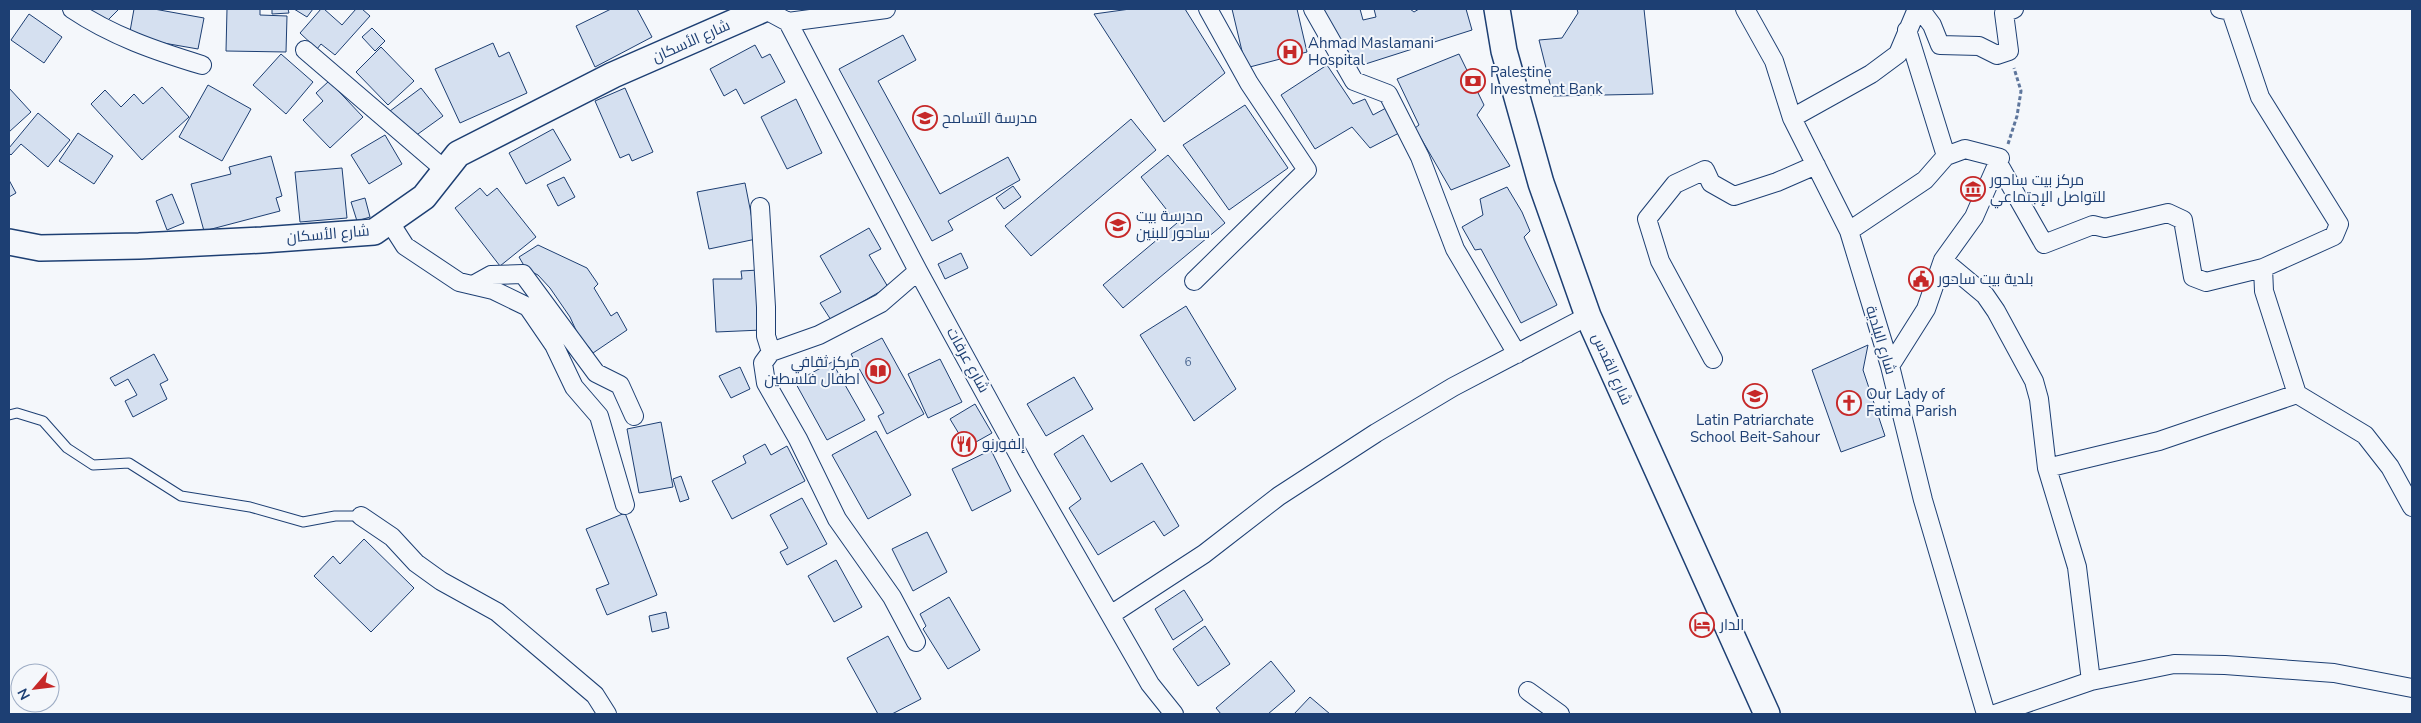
<svg xmlns="http://www.w3.org/2000/svg" width="2421" height="723" font-family="'Nunito Sans',Cairo,sans-serif">
<rect width="100%" height="100%" fill="#f4f7fb"/>
<!-- building -->
<path fill="#d5e0f0" stroke="#1d3f73" d="M89,9H119L104,24Z
M134,9H154L204,18L198,49L129,37Z
M227,9H260V15L287,16L286,52L226,51Z
M272,9H288L289,13L272,14Z
M294,9H313L307,17Z
M321,9H324L342,25L356,9H362L370,16L335,55L321,44L317,49L300,33Z
M611,9H637L652,37L595,67L576,26Z
M1130,9H1185L1225,73L1164,122L1094,14Z
M1232,9H1297L1307,52L1246,68Z
M1314,9H1360L1363,20L1376,17L1374,9H1410L1414,12L1419,9H1466L1472,30L1356,67L1342,39L1330,37Z
M1577,9H1644L1653,94L1553,96L1539,40L1562,38L1578,13Z
M29,14L62,37L44,63L11,40Z
M372,28L385,41L375,51L362,37Z
M903,35L916,60L878,81L940,194L1008,157L1020,180L948,221L953,230L932,241L839,69Z
M493,43L499,57L509,52L527,93L460,123L435,69Z
M755,45L762,58L770,54L785,82L744,104L736,89L724,96L710,69Z
M381,47L414,81L388,105L356,72Z
M281,54L313,82L286,114L253,85Z
M1459,54L1484,105L1477,115L1510,166L1451,190L1415,128L1419,125L1397,79Z
M1327,65L1353,104L1365,99L1373,115L1386,108L1399,133L1370,148L1352,127L1315,149L1281,95Z
M329,81L363,117L330,148L303,120L323,101L316,93Z
M208,85L251,109L222,161L179,137Z
M162,87L189,117L142,160L91,104L105,90L121,107L134,94L143,104Z
M9,88L31,112L9,132Z
M421,88L443,116L411,139L390,111Z
M625,88L653,152L632,161L629,154L620,158L595,101Z
M796,99L822,153L787,169L761,117Z
M1245,105L1288,168L1229,210L1183,145Z
M38,113L70,140L48,167L21,144L11,155L9,153V148Z
M1131,119L1156,150L1031,256L1005,226Z
M553,129L571,160L526,184L509,153Z
M78,133L113,156L94,184L59,161Z
M385,135L402,164L369,184L351,155Z
M1168,155L1225,223L1123,308L1103,285L1177,223L1141,177Z
M271,156L282,196L276,198L280,211L204,231L191,184L231,174L229,167Z
M342,168L347,218L300,222L295,172Z
M564,177L575,197L558,206L547,185Z
M9,180L16,193L9,197Z
M745,183L756,239L709,249L697,192Z
M1013,186L1021,197L1004,209L996,198Z
M1507,187L1522,212L1530,231L1524,237L1557,305L1521,323L1481,249L1475,250L1462,227L1483,215L1480,199Z
M480,188L487,196L497,188L536,237L500,266L455,208Z
M172,194L184,223L167,230L156,201Z
M365,198L370,217L357,221L351,202Z
M869,228L881,249L869,255L888,287L831,320L820,303L841,292L820,256Z
M538,245L587,268L598,284L594,288L611,316L617,312L627,330L593,353L588,346L584,348L570,317L550,288L538,275L526,269L519,257Z
M961,253L968,268L945,279L938,264Z
M759,270L762,330L716,332L713,279H742L741,271Z
M1186,306L1236,389L1194,421L1140,335Z
M882,338L924,414L887,434L878,416L884,413L851,354Z
M1868,345L1863,370L1885,436L1841,452L1812,370Z
M154,354L168,380L160,384L167,399L133,417L125,401L137,395L128,379L115,386L110,378Z
M940,359L962,402L928,418L908,374Z
M832,362L865,420L827,440L795,382Z
M740,367L750,389L731,398L719,376Z
M1074,377L1093,409L1046,436L1027,404Z
M975,404L992,433L967,447L950,419Z
M661,422L673,487L639,493L627,429Z
M876,431L911,495L868,519L832,455Z
M1083,435L1111,482L1142,463L1179,526L1164,536L1154,521L1098,555L1069,508L1081,499L1054,454Z
M765,444L771,455L787,446L805,481L732,519L712,481L746,463L743,456Z
M991,450L1011,491L972,511L952,469Z
M681,476L689,499L680,502L673,479Z
M802,498L827,544L787,565L780,552L788,548L770,515Z
M625,513L657,595L607,615L596,589L609,584L586,529Z
M927,532L947,572L913,591L892,549Z
M364,539L414,588L371,632L314,576L333,556L340,564Z
M836,560L862,607L834,622L808,576Z
M1184,590L1203,620L1173,640L1155,609Z
M949,597L980,650L948,669L923,629L926,626L920,614Z
M666,612L669,628L652,632L649,616Z
M1205,626L1230,664L1198,686L1173,649Z
M888,636L921,699L892,714H878L847,658Z
M1271,661L1295,691L1268,714H1221L1216,708Z
M1310,697L1330,714H1294Z"/>
<g fill="none" stroke-linecap="round" stroke-linejoin="round">
<defs>
<path id="lane" d="M9,415L17,413L43,421L67,448L93,465L129,463L181,496L250,507L303,522L335,516H361"/>
<path id="street" d="M72,9C112,36 156,51 202,65
M764,9L788,22L918,271L1028,472L1150,684L1174,714
M1313,9L1354,81L1388,94L1420,157L1455,249L1517,354
M1745,9L1774,61L1792,118L1849,231L1890,366L1923,500L1986,714
M1920,9L1932,25L1940,45L1979,46L1997,55L2009,51L2004,13L2014,9
M788,22L886,9
M1907,30L1946,156
M305,50L445,170
M1792,118L1871,74L1898,54L1917,9
M1998,163L2044,244L2093,225L2105,228L2168,213L2183,220L2193,277L2206,282L2263,268
M760,207L766,307V336L771,352
M389,221L405,246L459,282L493,290L528,307L554,345L574,387L599,416L625,505
M1849,231L1925,180L1946,156L1965,149L2000,158L1974,217L1943,260
M1194,281L1307,170L1249,83L1208,9
M473,285L491,275L523,274L596,373L620,385L634,416
M1713,359L1660,261L1647,219L1675,184L1705,170L1711,183L1734,196L1777,182L1816,165
M1890,366L1926,309L1943,260L1985,295L1996,311L2034,381L2039,399L2047,468
M2297,394L2365,435L2390,467L2412,507
M361,516L392,537L416,563L441,581L497,612L595,695L607,714
M1112,614L1204,554L1279,496L1376,433L1453,387L1588,316
M916,642L892,597L837,519L798,439L766,383L763,363L771,352L819,335L881,303L918,271
M2091,681L2077,567L2047,468L2159,441L2297,394L2264,291L2263,268L2334,236L2339,224L2260,97L2231,11L2220,9
M1528,691L1560,714
M1995,714L2091,681L2174,664L2225,665L2334,673L2412,688"/>
<path id="secondary" d="M1497,9L1504,51L1541,183L1588,316L1767,714
M9,242L40,248L139,246L262,240L374,232L424,197L458,154L613,75L764,9"/>
</defs>
<!-- lane casing -->
<use href="#lane" stroke="#1d3f73" stroke-width="11"/>
<!-- street casing -->
<use href="#street" stroke="#1d3f73" stroke-width="20"/>
<!-- secondary casing -->
<use href="#secondary" stroke="#1d3f73" stroke-width="28"/>
<!-- path -->
<path stroke="#5e769c" stroke-width="3" stroke-dasharray="4 2.5" stroke-linecap="butt" d="M2008,144L2017,116L2021,91L2014,68"/>
<!-- lane -->
<use href="#lane" stroke="#f4f7fb" stroke-width="9"/>
<!-- street -->
<use href="#street" stroke="#f4f7fb" stroke-width="18"/>
<!-- secondary -->
<use href="#secondary" stroke="#f4f7fb" stroke-width="25"/>
</g>
<!-- icons -->
<defs>
<symbol id="hospital-ring" viewBox="-11 -11 22 22"><circle r="9.5" fill="#f4f7fb" stroke="#c62828" stroke-width="1.5"/><path d="M-5-5h3v3.5h4V-5h3V5h-3V1.5h-4V5h-3Z" fill="#c62828"/></symbol>
<symbol id="bank-ring" viewBox="-11 -11 22 22"><circle r="9.5" fill="#f4f7fb" stroke="#c62828" stroke-width="1.5"/><path d="M-6-4H6V4H-6ZM0-2.3a2.3 2.3 0 1 0 0 4.6a2.3 2.3 0 1 0 0-4.6Z" fill="#c62828"/></symbol>
<symbol id="school-ring" viewBox="-11 -11 22 22"><circle r="9.5" fill="#f4f7fb" stroke="#c62828" stroke-width="1.5"/><path d="M0-5L7-2L0 1L-7-2ZM-4 1L0 2.5L4 1V4Q0 6-4 4Z" fill="#c62828"/></symbol>
<symbol id="museum-ring" viewBox="-11 -11 22 22"><circle r="9.5" fill="#f4f7fb" stroke="#c62828" stroke-width="1.5"/><path d="M0-6L6-3V-2H-6V-3ZM-5-1h2V3h-2ZM-1-1h2V3h-2ZM3-1h2V3H3ZM-6 4H6V6H-6Z" fill="#c62828"/></symbol>
<symbol id="civic-ring" viewBox="-11 -11 22 22"><circle r="9.5" fill="#f4f7fb" stroke="#c62828" stroke-width="1.5"/><path d="M-.6-6.5H3V-4.5H.6V-3L4-1V1h2V6H-6V1h2V-1L-.6-3ZM-1.2 2.5V6h2.4V2.5Z" fill="#c62828"/></symbol>
<symbol id="library-ring" viewBox="-11 -11 22 22"><circle r="9.5" fill="#f4f7fb" stroke="#c62828" stroke-width="1.5"/><path d="M-6-4Q-3-5.5-.7-3.5V5Q-3 3-6 4ZM6-4Q3-5.5 .7-3.5V5Q3 3 6 4Z" fill="#c62828"/></symbol>
<symbol id="church-ring" viewBox="-11 -11 22 22"><circle r="9.5" fill="#f4f7fb" stroke="#c62828" stroke-width="1.5"/><path d="M-1.2-6h2.4v3.5h3.3v2.4h-3.3V6h-2.4V-.1h-3.3v-2.4h3.3Z" fill="#c62828"/></symbol>
<symbol id="restaurant-ring" viewBox="-11 -11 22 22"><circle r="9.5" fill="#f4f7fb" stroke="#c62828" stroke-width="1.5"/><path d="M-5-6h1v4h1v-4h1v4h1v-4h1v5L-1.5 .5V6h-2V.5L-5-1ZM5-6V6H3V1.5H1.5Q1.5-4 5-6Z" fill="#c62828"/></symbol>
<symbol id="hotel-ring" viewBox="-11 -11 22 22"><circle r="9.5" fill="#f4f7fb" stroke="#c62828" stroke-width="1.5"/><path d="M-6-4.5h1.5V1H6V5H4.5V3h-9V5H-6ZM-4 0a1.8 1.8 0 1 1 3.6 0ZM.5 0V-2.5h3Q6-2.5 6 0Z" fill="#c62828"/></symbol>
</defs>
<g fill-rule="evenodd">
<use href="#hospital-ring" x="1276" y="38" width="28" height="28"/>
<use href="#bank-ring" x="1459" y="67" width="28" height="28"/>
<use href="#school-ring" x="911" y="104" width="28" height="28"/>
<use href="#museum-ring" x="1959" y="175" width="28" height="28"/>
<use href="#school-ring" x="1104" y="211" width="28" height="28"/>
<use href="#civic-ring" x="1907" y="265" width="28" height="28"/>
<use href="#library-ring" x="864" y="357" width="28" height="28"/>
<use href="#school-ring" x="1741" y="382" width="28" height="28"/>
<use href="#church-ring" x="1835" y="389" width="28" height="28"/>
<use href="#restaurant-ring" x="950" y="430" width="28" height="28"/>
<use href="#hotel-ring" x="1688" y="611" width="28" height="28"/>
</g>
<g text-anchor="middle" dominant-baseline="central" stroke-width="4" stroke-linejoin="round" paint-order="stroke">
<!-- number labels -->
<g font-size="12" fill="#4b6792">
<text x="1188" y="362">6</text>
</g>
<!-- street labels -->
<g font-size="15" fill="#1d3f73" stroke="#f4f7fb">
<text transform="translate(691 41) rotate(-24)">شارع الأسكان</text>
<text transform="translate(328 234) rotate(-5)">شارع الأسكان</text>
<text transform="translate(1881 340) rotate(73)">شارع البلدية</text>
<text transform="translate(968 360) rotate(61)">شارع عرفات</text>
<text transform="translate(1612 369) rotate(66)">شارع القدس</text>
</g>
<!-- poi labels -->
<g font-size="15" fill="#1d3f73" stroke="#f4f7fb" text-anchor="start">
<text x="1308" y="43">Ahmad Maslamani<tspan x="1308" dy="17">Hospital</tspan></text>
<text x="1490" y="72">Palestine<tspan x="1490" dy="17">Investment Bank</tspan></text>
<text x="942" y="118">مدرسة التسامح</text>
<text x="1990" y="180">مركز بيت ساحور<tspan x="1990" dy="17">للتواصل الإجتماعي</tspan></text>
<text x="1136" y="216">مدرسة بيت<tspan x="1136" dy="17">ساحور للبنين</tspan></text>
<text x="1938" y="279">بلدية بيت ساحور</text>
<text x="860" y="362" text-anchor="end">مركز ثقافي<tspan x="860" dy="17">اطفال فلسطين</tspan></text>
<text x="1866" y="394">Our Lady of<tspan x="1866" dy="17">Fatima Parish</tspan></text>
<text x="1755" y="420" text-anchor="middle">Latin Patriarchate<tspan x="1755" dy="17">School Beit-Sahour</tspan></text>
<text x="982" y="444">إلفورنو</text>
<text x="1720" y="625">الدار</text>
</g>
</g>
<!-- border -->
<rect width="2421" height="723" fill="none" stroke="#1d3f73" stroke-width="20"/>
<!-- north arrow -->
<g transform="translate(35 688) rotate(242)"><circle r="24" fill="#f4f7fb" stroke="#9eadc5"/>
<path d="M0-4L9 19L0 12L-9 19Z" fill="#c62828"/>
<text y="-8" font-size="14" font-weight="bold" text-anchor="middle" fill="#1d3f73">N</text>
</g>
</svg>
